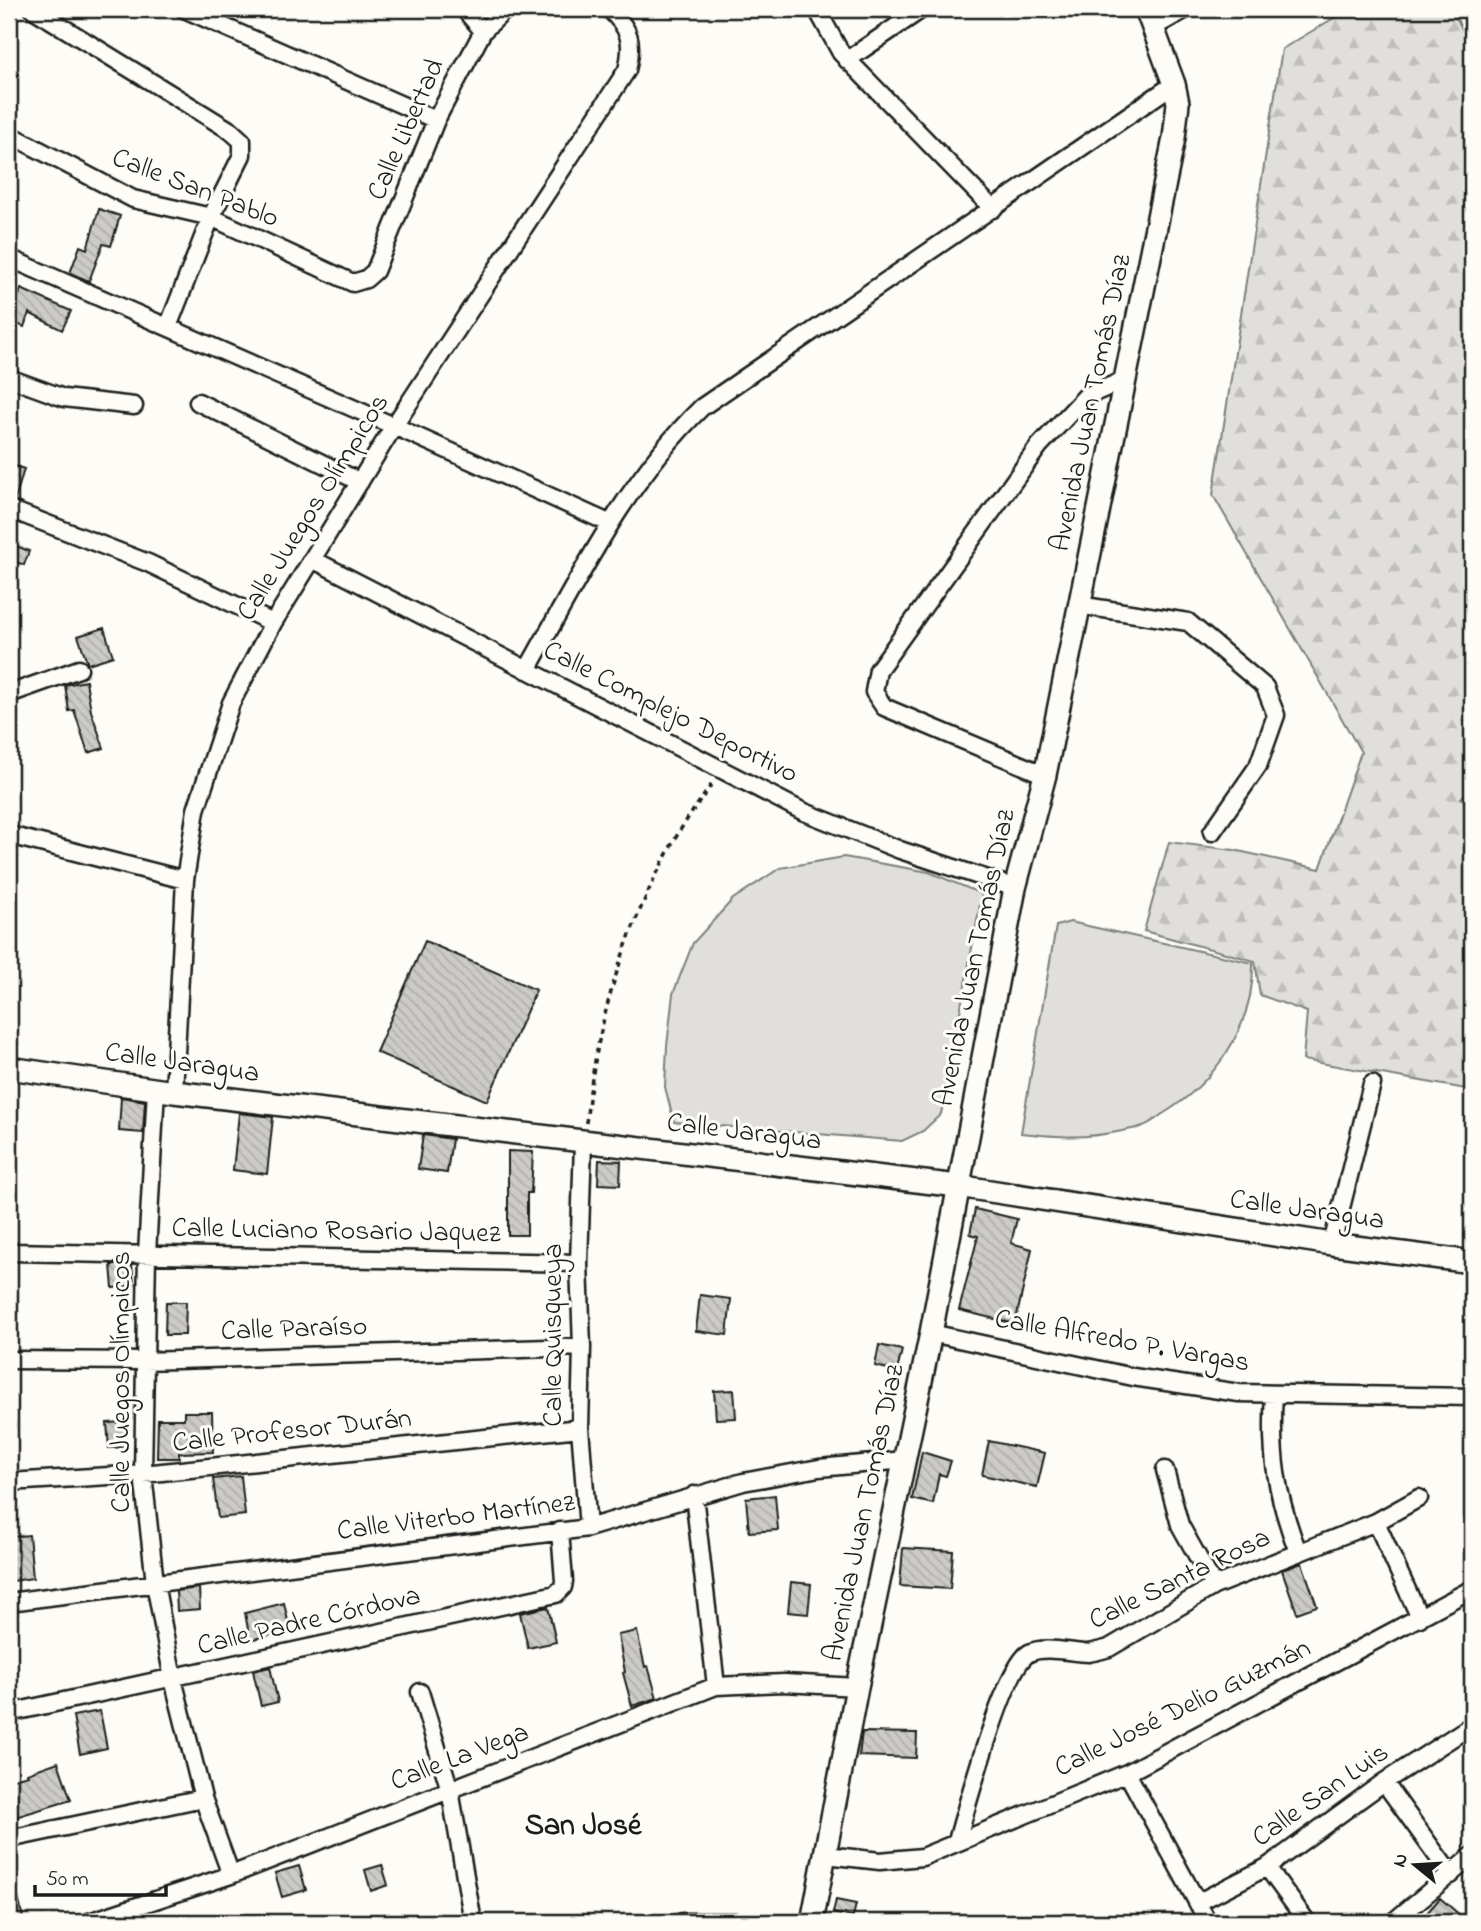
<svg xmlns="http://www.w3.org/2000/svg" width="1481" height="1931" font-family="'Indie Flower',sans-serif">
<defs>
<pattern id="forest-firs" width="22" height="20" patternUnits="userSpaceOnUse" patternTransform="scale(1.75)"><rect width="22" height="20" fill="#e0dfdb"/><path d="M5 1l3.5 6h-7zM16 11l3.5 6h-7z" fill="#c0bfbb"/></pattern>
<pattern id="building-back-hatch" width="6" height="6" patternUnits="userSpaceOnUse" patternTransform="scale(1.75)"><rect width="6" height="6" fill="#cccbc8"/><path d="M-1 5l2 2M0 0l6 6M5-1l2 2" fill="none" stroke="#afaeab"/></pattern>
</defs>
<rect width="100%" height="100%" fill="#fdfcf7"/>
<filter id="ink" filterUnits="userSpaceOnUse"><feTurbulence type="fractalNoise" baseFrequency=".0143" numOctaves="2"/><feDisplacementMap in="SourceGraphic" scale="14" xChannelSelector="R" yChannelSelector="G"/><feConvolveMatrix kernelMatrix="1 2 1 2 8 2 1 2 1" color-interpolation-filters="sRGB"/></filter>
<g filter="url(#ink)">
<!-- grass -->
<path fill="#e0dfdb" stroke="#7e7e7c" stroke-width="2" d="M844,857L929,872L982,894L941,1114L923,1131L902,1141L674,1122L665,1087L667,1046L673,994L693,943L733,899L780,868Z
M1070,922L1253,963C1254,1027 1215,1083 1161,1115C1156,1119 1149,1124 1143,1126C1137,1129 1129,1129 1122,1131C1085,1139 1059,1137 1021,1133L1056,926Z"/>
<!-- forest -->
<path fill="url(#forest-firs)" stroke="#7e7e7c" stroke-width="2" d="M1349,9H1452L1466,37L1472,34V788L1461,798L1472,808V1090L1303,1060L1307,1012L1260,995L1255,961L1144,931L1169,842L1234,850L1320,869L1361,752L1213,495L1282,49Z"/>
<!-- building -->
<path fill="url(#building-back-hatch)" stroke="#1c1c1c" stroke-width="2" d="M99,209L120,216L111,246L103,244L89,281L70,273L80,246L87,249Z
M21,289L71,311L62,330L29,313L24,327L10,321Z
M9,464L24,469L15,500L9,499Z
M9,543L29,551L24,565L9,559Z
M104,628L113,656L88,664L78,636Z
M86,681L91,711L104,748L88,753L74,710L69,711L65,685Z
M425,941L536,990L487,1101L376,1052Z
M121,1097L145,1101L143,1133L119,1131Z
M239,1113L273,1117L267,1174L233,1170Z
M423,1135L452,1139L447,1173L418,1169Z
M508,1151L533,1152L531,1193H527V1235H508Z
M599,1160L621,1161L620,1185L598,1184Z
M975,1209L1017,1219L1011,1243L1032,1249L1015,1324L959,1310L978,1236L970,1234Z
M111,1265H132L134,1285L113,1288Z
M700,1295L731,1299L727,1335L696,1331Z
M166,1302H186L185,1335H165Z
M879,1345L902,1350L897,1371L875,1366Z
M734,1390L736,1418L716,1419L714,1391Z
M184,1412H212L213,1452L179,1453V1458H157L158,1419H184Z
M124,1422L126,1447L109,1448L107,1423Z
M989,1441L1045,1453L1037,1487L982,1475Z
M922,1452L951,1461L946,1476L939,1474L933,1504L912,1499Z
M241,1476L245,1515L218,1518L213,1479Z
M775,1495L778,1530L749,1532L746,1498Z
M29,1535L33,1578L12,1581L9,1537Z
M903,1548L953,1551L950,1589L900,1586Z
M1302,1563L1317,1606L1297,1613L1282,1570Z
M791,1582L811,1584L808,1614L788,1612Z
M199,1588L200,1609L177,1611L176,1591Z
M284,1603L290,1630L250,1640L245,1613Z
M548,1607L556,1642L528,1648L520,1613Z
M637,1631L645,1667L648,1666L657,1698L632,1706L623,1673L625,1672L618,1635Z
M270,1667L278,1702L261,1706L253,1671Z
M100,1711L107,1748L80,1754L73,1716Z
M862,1732L917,1733L916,1758L859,1756Z
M58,1762L71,1800L9,1819V1780L28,1775L27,1773Z
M382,1865L388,1885L371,1891L365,1870Z
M299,1866L306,1890L282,1897L275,1873Z
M14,1881L24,1922H9V1882Z
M1440,1898L1468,1922H1419Z
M836,1900L856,1904L853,1917L833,1913Z"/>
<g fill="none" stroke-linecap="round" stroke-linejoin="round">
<defs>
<path id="street" d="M33,9L231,131L242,141V155L211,217L168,327
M184,9L436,120
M464,9L483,31
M822,9L820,15L841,53L993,209
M1154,27L1186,9
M847,60L922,9
M9,134L133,199L211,217L353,283L366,279L375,271L436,120L483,31L506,9
M9,258L394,426L609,523
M9,378L64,398L134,406
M198,402L360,482
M9,509L148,563L273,623
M312,559L802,811L900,850L1015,888
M1078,605L1188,622L1265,687L1276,715L1258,766L1212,832
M527,670C579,578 626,481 702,407L1174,84
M9,694L79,669
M1045,775L884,707L874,692L878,670L1039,446L1086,396L1125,380
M9,835L185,880
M156,1089L147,1254L143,1474L155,1583L173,1679L203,1798L231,1875
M174,1092L185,880L196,810L231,703L273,623L394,426L627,70C634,41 630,29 609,9
M583,1143L579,1263L582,1347L580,1428L588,1528
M1332,1244L1372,1084
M9,1252L579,1263
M931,1333L1133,1377L1239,1393L1472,1397
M9,1360L145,1361L582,1347
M1274,1394C1270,1455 1276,1494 1298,1552
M1165,1470L1180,1525L1214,1586
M9,1482L143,1474L580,1428
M694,1495L716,1686
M1376,1522L1420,1618
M9,1602L588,1528L743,1482L819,1468L905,1460
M420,1692L450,1790L473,1922
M9,1713L556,1594L563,1587L564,1581L560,1531
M1127,1773L1208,1922
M1384,1782L1451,1875
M9,1839L203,1798
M957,1841C966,1809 1004,1668 1029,1653C1044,1645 1072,1653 1088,1653C1095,1652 1102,1650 1109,1648L1214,1586L1376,1522L1419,1498
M826,1855L880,1861L922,1857L1127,1773L1472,1589
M1267,1867L1307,1922
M1197,1903L1267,1867L1384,1782L1472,1725
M89,1922L231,1875L716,1686L784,1683L857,1687
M682,1922H736
M1393,1922L1472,1856"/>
<path id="secondary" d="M9,1068L174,1092L958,1186L1332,1244L1472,1262
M812,1922L857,1687L931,1333L1015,888L1045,775L1174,138L1178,103L1174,84L1146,9"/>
</defs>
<!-- street casing -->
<use href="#street" stroke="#1c1c1c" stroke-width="21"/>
<!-- secondary casing -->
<use href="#secondary" stroke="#1c1c1c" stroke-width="26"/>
<!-- path -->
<path stroke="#1c1c1c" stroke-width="3.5" stroke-dasharray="5 5" stroke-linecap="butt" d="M586,1123C598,1017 623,933 675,839C686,819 701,800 714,781"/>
<!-- street -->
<use href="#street" stroke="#fdfcf7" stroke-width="16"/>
<!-- secondary -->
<use href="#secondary" stroke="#fdfcf7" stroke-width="21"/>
</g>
</g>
<g text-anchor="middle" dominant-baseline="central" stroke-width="6" stroke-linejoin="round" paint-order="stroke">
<!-- street labels -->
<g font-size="28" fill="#1c1c1c" stroke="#fdfcf7">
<text transform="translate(407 130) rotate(-66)">Calle Libertad</text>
<text transform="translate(195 189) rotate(21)">Calle San Pablo</text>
<text transform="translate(1092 403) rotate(-78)">Avenida Juan Tomás Díaz</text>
<text transform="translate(314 508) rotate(-58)">Calle Juegos Olímpicos</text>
<text transform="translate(670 713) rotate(27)">Calle Complejo Deportivo</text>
<text transform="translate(976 958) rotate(-78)">Avenida Juan Tomás Díaz</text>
<text transform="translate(182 1064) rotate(8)">Calle Jaragua</text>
<text transform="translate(744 1133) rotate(7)">Calle Jaragua</text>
<text transform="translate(1307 1211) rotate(8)">Calle Jaragua</text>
<text transform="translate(336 1232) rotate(1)">Calle Luciano Rosario Jaquez</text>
<text transform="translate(294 1330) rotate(-2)">Calle Paraíso</text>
<text transform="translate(554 1335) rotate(-90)">Calle Quisqueya</text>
<text transform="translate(1122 1342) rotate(10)">Calle Alfredo P. Vargas</text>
<text transform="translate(122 1382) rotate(-90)">Calle Juegos Olímpicos</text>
<text transform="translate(292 1432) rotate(-6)">Calle Profesor Durán</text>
<text transform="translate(865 1513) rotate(-78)">Avenida Juan Tomás Díaz</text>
<text transform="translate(456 1518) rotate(-7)">Calle Viterbo Martínez</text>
<text transform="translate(1180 1580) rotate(-26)">Calle Santa Rosa</text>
<text transform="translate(309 1622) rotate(-13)">Calle Padre Córdova</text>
<text transform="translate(1183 1709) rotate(-26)">Calle José Delio Guzmán</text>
<text transform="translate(460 1758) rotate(-21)">Calle La Vega</text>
<text transform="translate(1321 1796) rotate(-35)">Calle San Luis</text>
</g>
<!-- neighbourhood labels -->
<g font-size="30" font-weight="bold" fill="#1c1c1c" stroke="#fdfcf7">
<text x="583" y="1827">San José</text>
</g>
</g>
<!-- margin -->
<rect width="1481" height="1931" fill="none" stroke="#fdfcf7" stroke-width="35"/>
<rect x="18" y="18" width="1446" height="1896" fill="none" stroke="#1c1c1c" stroke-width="2.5" filter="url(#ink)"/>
<!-- north arrow -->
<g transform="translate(1415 1865) rotate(288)" stroke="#fdfcf7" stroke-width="5" paint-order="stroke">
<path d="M0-5L12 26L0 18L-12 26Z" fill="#1c1c1c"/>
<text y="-10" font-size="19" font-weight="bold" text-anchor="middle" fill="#1c1c1c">N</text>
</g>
<!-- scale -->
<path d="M35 1885v10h131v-10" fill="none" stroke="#1c1c1c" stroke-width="3.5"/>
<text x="46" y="1885" font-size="21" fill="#1c1c1c" stroke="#fdfcf7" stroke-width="5" paint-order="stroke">50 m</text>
</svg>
